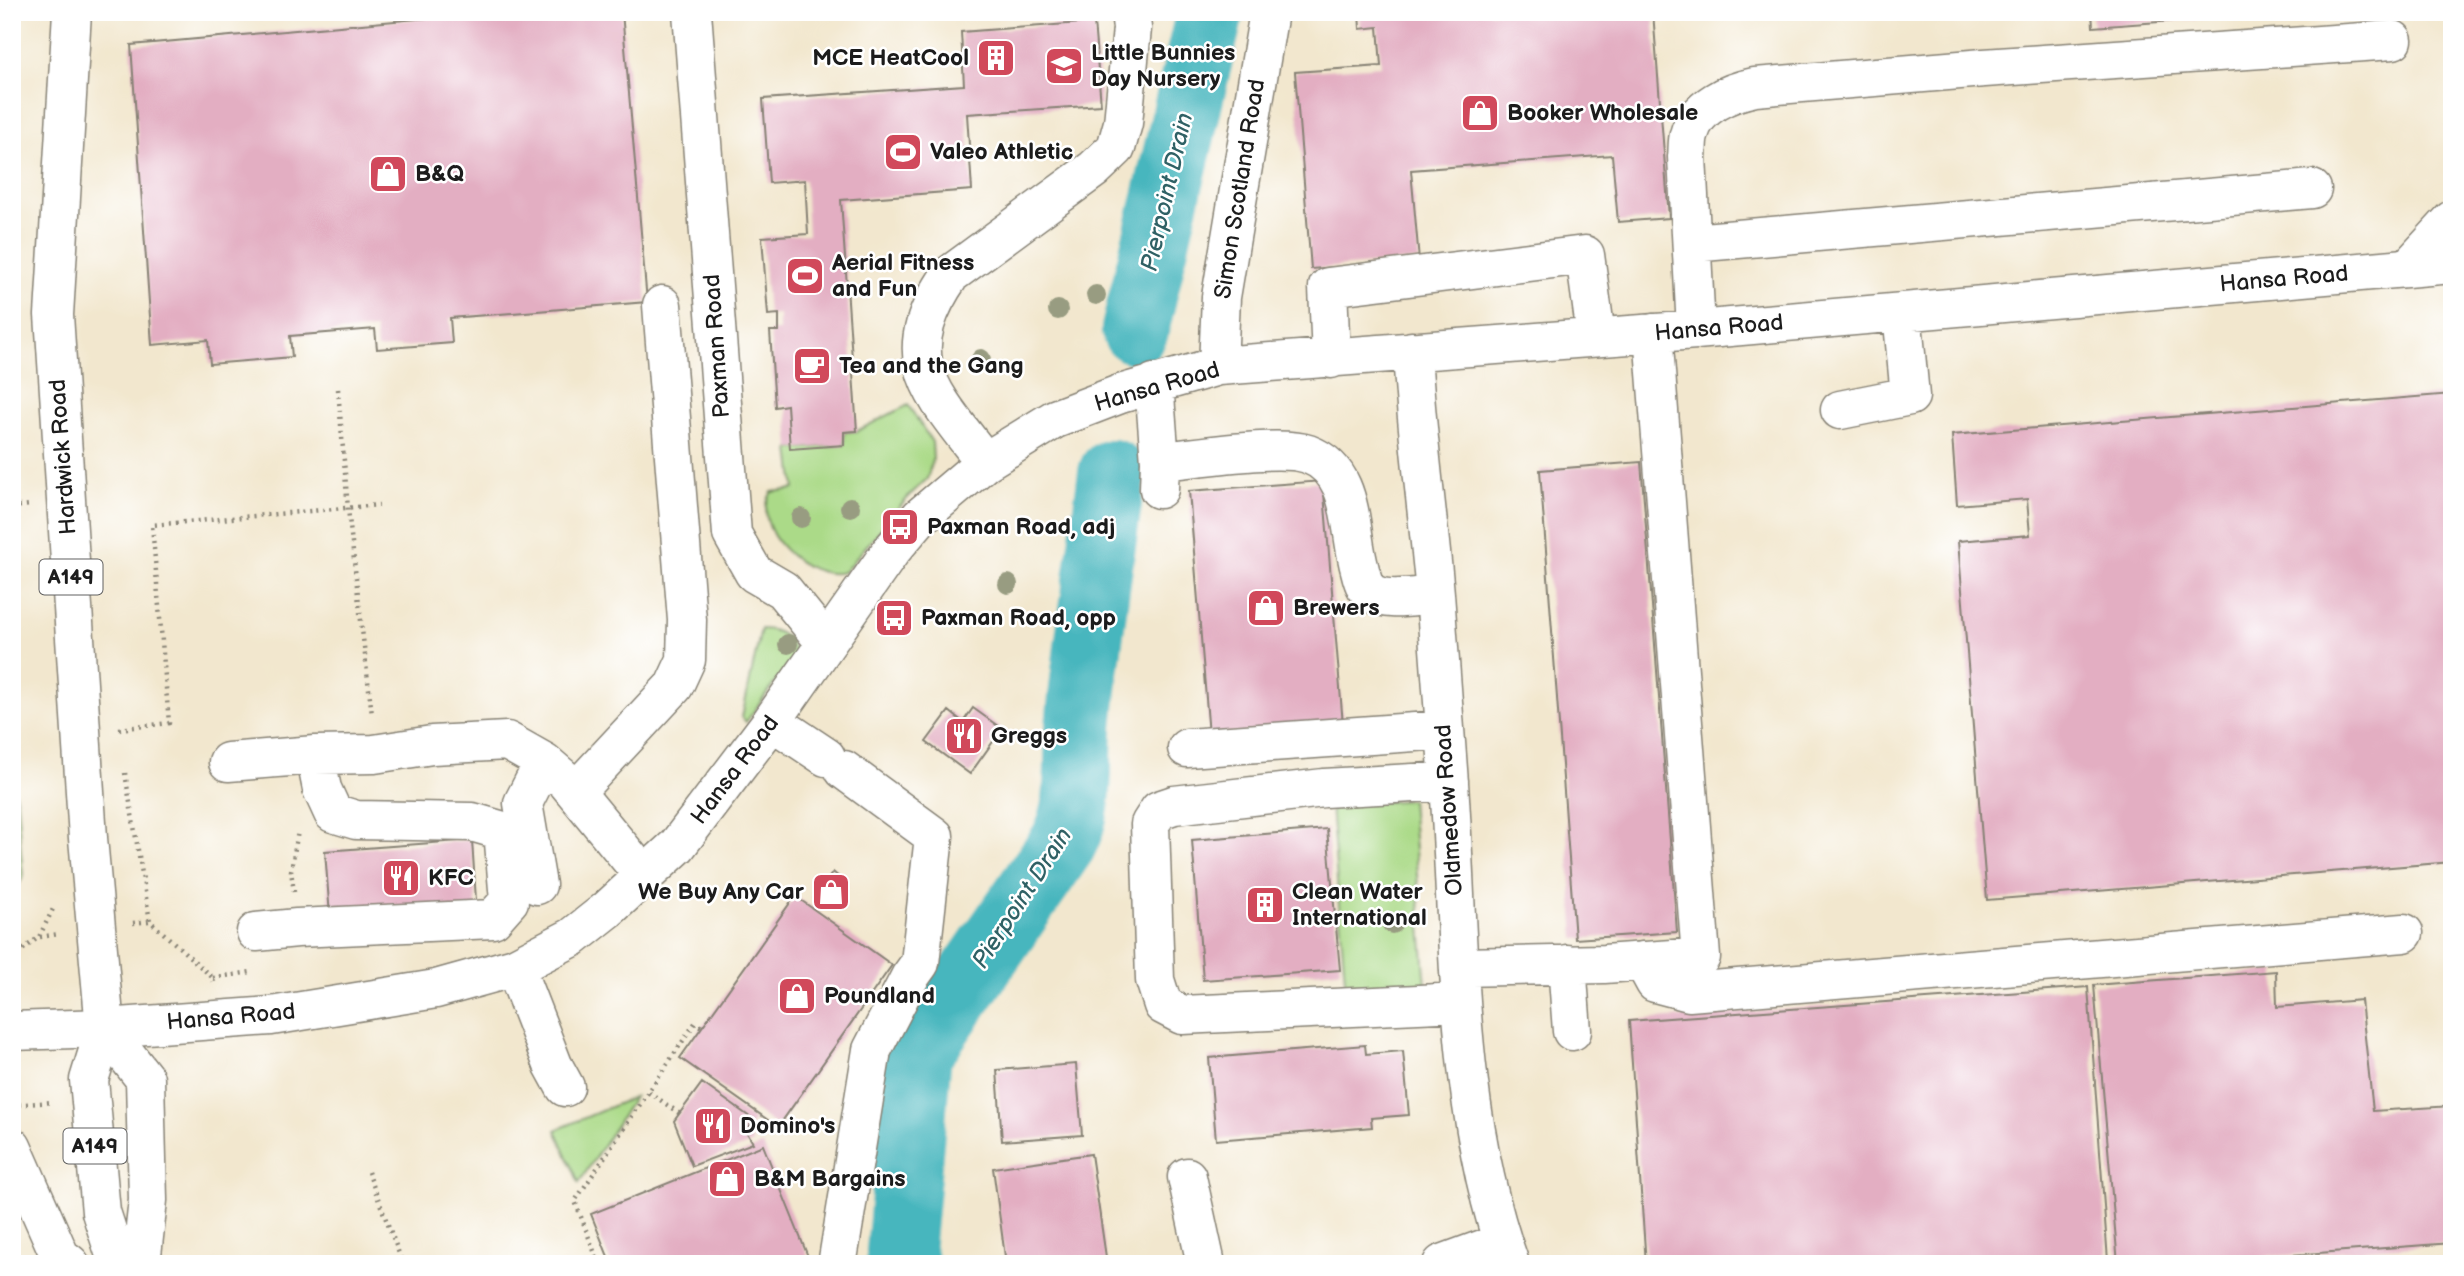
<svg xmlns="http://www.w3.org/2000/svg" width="2464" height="1276" font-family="'Balsamiq Sans',sans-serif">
<rect width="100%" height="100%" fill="#fff"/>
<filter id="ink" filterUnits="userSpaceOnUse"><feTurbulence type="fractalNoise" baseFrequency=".0143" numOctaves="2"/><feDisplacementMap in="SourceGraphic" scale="14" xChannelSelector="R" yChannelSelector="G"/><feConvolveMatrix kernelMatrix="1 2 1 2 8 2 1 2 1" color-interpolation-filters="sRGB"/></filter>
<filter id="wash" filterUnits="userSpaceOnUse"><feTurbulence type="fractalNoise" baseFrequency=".00686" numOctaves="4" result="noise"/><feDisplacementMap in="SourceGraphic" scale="28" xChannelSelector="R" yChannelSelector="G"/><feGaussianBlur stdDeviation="1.57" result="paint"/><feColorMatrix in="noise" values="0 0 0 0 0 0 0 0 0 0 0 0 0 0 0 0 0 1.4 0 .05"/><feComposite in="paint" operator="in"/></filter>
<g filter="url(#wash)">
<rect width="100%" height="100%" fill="#f2e7ce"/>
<!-- green -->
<path fill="#abda88" stroke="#647b52" stroke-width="2" d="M908,405L932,442L933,459L927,479L911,494L844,572C804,582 748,527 772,492L795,489L790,449L844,445V432L857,431Z
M761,629C780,629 789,637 796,654L746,722L742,717Z
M12,783L17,802L23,877L12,897Z
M1411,800L1426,987L1346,993L1331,806Z
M634,1097L579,1183L556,1130Z"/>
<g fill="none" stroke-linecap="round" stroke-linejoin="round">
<!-- river -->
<path stroke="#46b6be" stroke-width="68" d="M1135,330L1210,12
M905,1264L900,1252L918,1054L1063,843C1084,805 1075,760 1080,717C1088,636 1101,555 1112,473"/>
</g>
<g id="blocks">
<!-- building -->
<path fill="#e3aec2" d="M494,12H622L647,302L450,318L452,343L377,349L375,329L290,336L292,357L210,364L208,340L152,345L131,45Z
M1359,12H1653L1669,218L1618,222L1612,155L1411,170L1419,260L1311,269L1295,72L1381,66L1378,27L1360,29Z
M2092,12H2264L2265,14L2093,27Z
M1094,22L1101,105L967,114L972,190L841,200L857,431L844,432V445L790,449L787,405L775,407L770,331H779V314L768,315L762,237L808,234L805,180L769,183L763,99L964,85L961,32Z
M2452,394V862L1987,900L1958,541L2030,535L2027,499L1957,505L1952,435Z
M1641,462L1677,932L1575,939L1540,470Z
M1323,481L1343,725L1209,735L1189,491Z
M973,708L1002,729L970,774L926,742L949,711L963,722Z
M1327,829L1340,970L1203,980L1192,840Z
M472,840L477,915L330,916L325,851Z
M833,872L848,885L830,909L814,898Z
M795,896L892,965L778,1127L680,1058Z
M2276,971L2277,1007L2361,1000L2373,1111L2452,1106V1243L2169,1264H2118L2094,985Z
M2088,987L2108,1261L2065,1264H1646L1629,1021Z
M1365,1045L1366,1054L1403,1051L1409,1115L1371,1118L1372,1127L1216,1140L1209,1058Z
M1076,1064L1082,1135L1002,1141L997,1070Z
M702,1083L754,1120L746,1131L753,1143L692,1166L674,1121Z
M763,1145L811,1264H611L591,1214Z
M1091,1154L1107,1264H1006L993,1168Z"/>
</g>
</g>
<g filter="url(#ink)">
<use href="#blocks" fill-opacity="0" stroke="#878275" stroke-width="2"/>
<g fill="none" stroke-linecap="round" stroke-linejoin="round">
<defs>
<path id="minor" d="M692,12L732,534L754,573L783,590L825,642
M1692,243L2312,189
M2408,268L2452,220
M1696,330L1687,157C1688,150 1687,142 1689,135C1696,106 1729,92 1755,87L1984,68L2393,40
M1412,351C1416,432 1428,513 1435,594C1440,657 1444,720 1449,783C1460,943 1455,1111 1510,1264
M1331,359L1328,287L1585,255L1596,336
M1218,366L1221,297L1269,12
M1154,383L1160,461L1159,489
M1840,410L1910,396L1902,312
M1160,461C1194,458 1280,444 1308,454C1356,472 1348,530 1360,570C1362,578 1364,588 1372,593C1387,603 1417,596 1435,595
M985,462C932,392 892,359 951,274L1094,169L1116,148L1123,123L1132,28L1130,12
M772,721L826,757
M1187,748L1443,730
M228,762L315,755L374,754L432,745L507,741L544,762L566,781L644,876
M1449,781L1324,788L1174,805L1159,810L1150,824L1155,980L1163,1005L1182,1015L1461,1002
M576,791L674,686L686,660L687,620L662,305
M537,885L523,803L544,762
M256,932L297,928L493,919L509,901L503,831L472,822L356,820L333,813L322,789L315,755
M1643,961L1655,983L1689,992L2404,933
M1567,964L1572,1031
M515,967L553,1065L565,1087
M1460,967L1604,964L1701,957L1653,333
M12,1031L105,1028L271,1016L436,989L515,967L573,937L607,910L677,846L772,721L891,551L920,517L985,462L1055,419L1120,394L1218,366L1696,330L2452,264
M12,1147L60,1256L70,1264
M1187,1177L1206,1264
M839,1264L838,1259L872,1050L910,977L920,963L934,836L844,770
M1442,1264L1502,1242"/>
<path id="major" d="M72,12L54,315L88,838L105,1028L89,1080L101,1212L118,1264
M105,1028L145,1079L148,1200L141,1264"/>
</defs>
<!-- minor casing -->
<use href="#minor" stroke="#878275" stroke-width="41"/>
<!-- major casing -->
<use href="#major" stroke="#878275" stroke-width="41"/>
<!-- path -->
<path stroke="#878275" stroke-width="4.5" stroke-dasharray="2 5" stroke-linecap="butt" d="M338,389L348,509L372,715
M12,507L30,505
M119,729L169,723L152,525L379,505
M125,773L150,921L213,978L214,982
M294,892L291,871L298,831
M133,923L150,921
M40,937L59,934
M12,958L39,937L55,905
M213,978L251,972
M649,1092L680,1114
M12,1105L53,1102
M368,1172L403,1264
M599,1264L575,1201L695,1023L702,1027"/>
<!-- minor -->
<use href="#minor" stroke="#fff" stroke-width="38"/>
<!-- major -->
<use href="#major" stroke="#fff" stroke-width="38"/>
</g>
<!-- trees -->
<g fill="#989c81">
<circle cx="1096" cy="295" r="10"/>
<circle cx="1058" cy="310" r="10"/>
<circle cx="981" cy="359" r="10"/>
<circle cx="850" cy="507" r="10"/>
<circle cx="801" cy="518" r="10"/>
<circle cx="1008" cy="584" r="10"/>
<circle cx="788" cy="644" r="10"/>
<circle cx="1392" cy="924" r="10"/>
</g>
</g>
<!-- icons -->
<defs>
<symbol id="building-square" viewBox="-11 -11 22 22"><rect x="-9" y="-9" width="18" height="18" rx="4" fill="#d1495b" stroke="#fff"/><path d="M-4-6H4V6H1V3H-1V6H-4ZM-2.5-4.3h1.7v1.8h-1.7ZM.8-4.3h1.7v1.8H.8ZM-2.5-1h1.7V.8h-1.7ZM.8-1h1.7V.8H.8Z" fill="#fff"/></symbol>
<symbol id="school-square" viewBox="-11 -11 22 22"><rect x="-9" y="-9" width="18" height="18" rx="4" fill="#d1495b" stroke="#fff"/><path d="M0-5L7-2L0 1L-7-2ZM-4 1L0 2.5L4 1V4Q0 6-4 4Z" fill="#fff"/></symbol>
<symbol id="shop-square" viewBox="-11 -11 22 22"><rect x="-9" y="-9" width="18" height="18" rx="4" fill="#d1495b" stroke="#fff"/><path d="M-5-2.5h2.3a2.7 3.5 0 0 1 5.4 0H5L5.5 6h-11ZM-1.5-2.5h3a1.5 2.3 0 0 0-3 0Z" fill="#fff"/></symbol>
<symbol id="stadium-square" viewBox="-11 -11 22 22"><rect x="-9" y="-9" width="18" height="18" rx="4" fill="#d1495b" stroke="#fff"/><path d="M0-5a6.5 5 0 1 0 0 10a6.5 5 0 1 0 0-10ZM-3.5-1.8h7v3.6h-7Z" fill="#fff"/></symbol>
<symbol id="cafe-square" viewBox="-11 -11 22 22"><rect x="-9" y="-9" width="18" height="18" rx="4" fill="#d1495b" stroke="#fff"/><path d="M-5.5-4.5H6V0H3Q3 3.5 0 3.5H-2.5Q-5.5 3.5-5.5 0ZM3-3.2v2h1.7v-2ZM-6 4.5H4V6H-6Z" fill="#fff"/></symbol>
<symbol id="bus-square" viewBox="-11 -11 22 22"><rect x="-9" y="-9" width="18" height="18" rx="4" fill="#d1495b" stroke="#fff"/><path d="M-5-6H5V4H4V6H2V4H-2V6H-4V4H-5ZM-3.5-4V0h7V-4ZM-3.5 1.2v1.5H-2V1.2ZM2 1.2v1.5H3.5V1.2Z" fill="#fff"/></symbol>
<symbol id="restaurant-square" viewBox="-11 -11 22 22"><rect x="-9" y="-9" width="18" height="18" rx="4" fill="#d1495b" stroke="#fff"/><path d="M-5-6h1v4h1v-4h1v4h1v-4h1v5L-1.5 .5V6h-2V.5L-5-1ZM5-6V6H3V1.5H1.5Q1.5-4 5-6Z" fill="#fff"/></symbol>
</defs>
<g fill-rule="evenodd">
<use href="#building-square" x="974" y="36" width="44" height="44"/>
<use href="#school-square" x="1042" y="44" width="44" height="44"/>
<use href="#shop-square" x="1458" y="91" width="44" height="44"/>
<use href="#stadium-square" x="881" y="130" width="44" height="44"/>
<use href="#shop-square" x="366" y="152" width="44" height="44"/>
<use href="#stadium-square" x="783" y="254" width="44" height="44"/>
<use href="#cafe-square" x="790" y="344" width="44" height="44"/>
<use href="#bus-square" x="878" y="505" width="44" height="44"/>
<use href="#shop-square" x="1244" y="586" width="44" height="44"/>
<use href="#bus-square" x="872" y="596" width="44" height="44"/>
<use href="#restaurant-square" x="942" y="714" width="44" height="44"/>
<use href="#restaurant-square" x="379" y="856" width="44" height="44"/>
<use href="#shop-square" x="809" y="870" width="44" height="44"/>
<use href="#building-square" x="1243" y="883" width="44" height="44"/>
<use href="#shop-square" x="775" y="974" width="44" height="44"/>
<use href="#restaurant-square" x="691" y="1104" width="44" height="44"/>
<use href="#shop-square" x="705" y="1157" width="44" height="44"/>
</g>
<g text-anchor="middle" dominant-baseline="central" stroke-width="5" stroke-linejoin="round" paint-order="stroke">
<!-- shield labels -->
<g fill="#fff" stroke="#606060" stroke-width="2">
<rect x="39.5" y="559.5" width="63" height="35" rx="5"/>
<rect x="63.5" y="1128.5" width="63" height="35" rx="5"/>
</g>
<g font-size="21" font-weight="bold" fill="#1c1c1c">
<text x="71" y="577">A149</text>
<text x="95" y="1146">A149</text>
</g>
<!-- poi labels -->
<g font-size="23" font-weight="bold" fill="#1c1c1c" stroke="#fff" text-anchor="start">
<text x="1091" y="53">Little Bunnies<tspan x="1091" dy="26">Day Nursery</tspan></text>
<text x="969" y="58" text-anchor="end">MCE HeatCool</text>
<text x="1507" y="113">Booker Wholesale</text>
<text x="930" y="152">Valeo Athletic</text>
<text x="415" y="174">B&amp;Q</text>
<text x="832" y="263">Aerial Fitness<tspan x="832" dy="26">and Fun</tspan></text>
<text x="839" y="366">Tea and the Gang</text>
<text x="927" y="527">Paxman Road, adj</text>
<text x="1293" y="608">Brewers</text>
<text x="921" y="618">Paxman Road, opp</text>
<text x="991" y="736">Greggs</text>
<text x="428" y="878">KFC</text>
<text x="804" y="892" text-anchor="end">We Buy Any Car</text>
<text x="1292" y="892">Clean Water<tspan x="1292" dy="26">International</tspan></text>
<text x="824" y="996">Poundland</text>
<text x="740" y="1126">Domino's</text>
<text x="754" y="1179">B&amp;M Bargains</text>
</g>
<!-- street labels -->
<g font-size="23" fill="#1c1c1c" stroke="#fff">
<text transform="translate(1240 189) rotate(-81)">Simon Scotland Road</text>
<text transform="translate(2284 279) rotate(-5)">Hansa Road</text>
<text transform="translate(1719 328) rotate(-5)">Hansa Road</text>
<text transform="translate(717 346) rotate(-94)">Paxman Road</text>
<text transform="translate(1157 387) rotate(-16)">Hansa Road</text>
<text transform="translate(63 457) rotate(-94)">Hardwick Road</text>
<text transform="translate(735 770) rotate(-53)">Hansa Road</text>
<text transform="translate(1449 810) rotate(-94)">Oldmedow Road</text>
<text transform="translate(231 1017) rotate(-5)">Hansa Road</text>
</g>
<!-- water labels -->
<g font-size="24" font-style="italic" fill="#2f6165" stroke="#fff">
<text transform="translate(1167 192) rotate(-77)">Pierpoint Drain</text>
<text transform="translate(1022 898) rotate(-57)">Pierpoint Drain</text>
</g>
</g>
<!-- margin -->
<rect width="2464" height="1276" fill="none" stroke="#fff" stroke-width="42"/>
</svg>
